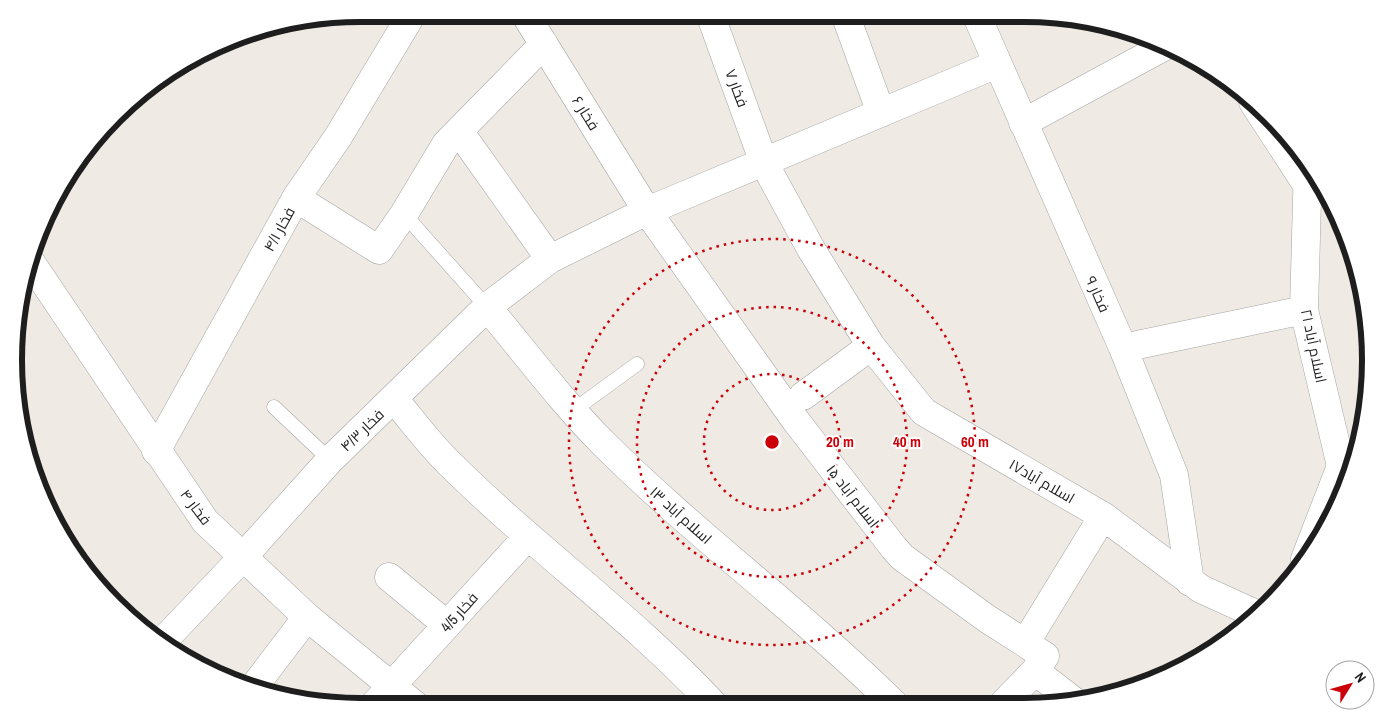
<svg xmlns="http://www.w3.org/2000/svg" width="1385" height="720" font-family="'Archivo Narrow',Cairo,sans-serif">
<rect width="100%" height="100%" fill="#efeae3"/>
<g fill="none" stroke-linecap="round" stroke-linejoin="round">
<defs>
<path id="service" d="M404,214L487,307
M274,407L330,460
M574,410L637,364"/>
<path id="minor" d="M525,14L647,211L796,421L894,548L902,557L986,618L1045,656L1035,671L1075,702
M710,14L764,163L811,249L871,346L924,412L1103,516L1201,589L1256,614
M845,14L881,113
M976,14L1123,348L1174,475L1190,582
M1253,102L1307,185
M1023,123L1167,45
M459,131L550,259
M1308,164L1304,310L1341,466L1351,473
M296,198L379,250L404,214L446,144L544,44
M487,307C525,352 561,401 603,443C695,535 801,612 894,704
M1123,348L1304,310
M803,396L871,346
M394,399C412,420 429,444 449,463C533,547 632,617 713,704
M156,451L296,198L338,137L412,14
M389,577L447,625
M164,640L242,558L330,460L487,307L550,259L647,211L997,64
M1026,642L1103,516
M253,688L307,617
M1004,703L1035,671
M374,705L528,536"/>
<path id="tertiary" d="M30,261L205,521L307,617L415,705
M1305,559L1341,466L1359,451"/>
</defs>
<!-- service casing -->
<use href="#service" stroke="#a5a5a5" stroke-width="15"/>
<!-- minor casing -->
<use href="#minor" stroke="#a5a5a5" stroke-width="29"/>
<!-- tertiary casing -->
<use href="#tertiary" stroke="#a5a5a5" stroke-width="29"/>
<!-- service -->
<use href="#service" stroke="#fff" stroke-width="14"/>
<!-- minor -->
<use href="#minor" stroke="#fff" stroke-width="28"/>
<!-- tertiary -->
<use href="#tertiary" stroke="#fff" stroke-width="28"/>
</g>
<!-- distance rings -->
<g fill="none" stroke="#cb0008" stroke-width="2.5" stroke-dasharray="2.5 5">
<circle cx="772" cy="442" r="68"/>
<circle cx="772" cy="442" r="135"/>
<circle cx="772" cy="442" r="203"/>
</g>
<g text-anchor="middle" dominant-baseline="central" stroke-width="4" stroke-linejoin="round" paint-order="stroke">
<!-- street labels -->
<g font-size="15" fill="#1e1e1e" stroke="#fff">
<text transform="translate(737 88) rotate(70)">فخار ۷</text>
<text transform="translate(586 113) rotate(58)">فخار ۶</text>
<text transform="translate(279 229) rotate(-61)">فخار ۴/۱</text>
<text transform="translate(1098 294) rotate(66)">فخار ۹</text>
<text transform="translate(1314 346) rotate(78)">اسلام آباد ۲۱</text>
<text transform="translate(362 430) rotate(-44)">فخار ۴/۳</text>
<text transform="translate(1042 481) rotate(30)">اسلام آباد۱۷</text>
<text transform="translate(853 496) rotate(52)">اسلام آباد ۱۵</text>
<text transform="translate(196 507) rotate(53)">فخار ۴</text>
<text transform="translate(681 515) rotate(42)">اسلام آباد ۱۳</text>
<text transform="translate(459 612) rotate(-48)">فخار 4/5</text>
</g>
</g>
<!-- crop -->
<path d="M0 0H1385V720H0ZM360 22H1024A338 338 0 0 1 1362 360V360A338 338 0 0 1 1024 698H360A338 338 0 0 1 22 360V360A338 338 0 0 1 360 22Z" fill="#fff" fill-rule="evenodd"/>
<path fill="none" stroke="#1e1e1e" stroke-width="6" d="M360 22H1024A338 338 0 0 1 1362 360V360A338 338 0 0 1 1024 698H360A338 338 0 0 1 22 360V360A338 338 0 0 1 360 22Z"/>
<circle cx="772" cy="442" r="8" fill="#cb0008" stroke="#fff" stroke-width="2.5"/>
<g font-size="15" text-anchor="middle" font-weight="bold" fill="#cb0008" stroke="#fff" stroke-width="4" stroke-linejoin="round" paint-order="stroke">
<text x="840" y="447">20 m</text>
<text x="907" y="447">40 m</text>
<text x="975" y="447">60 m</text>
</g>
<!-- north arrow -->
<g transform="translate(1350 685) rotate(53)"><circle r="24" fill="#ffffff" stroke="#a5a5a5"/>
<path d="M0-4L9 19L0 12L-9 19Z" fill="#cb0008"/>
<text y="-8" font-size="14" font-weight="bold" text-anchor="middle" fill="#1e1e1e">N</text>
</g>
</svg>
